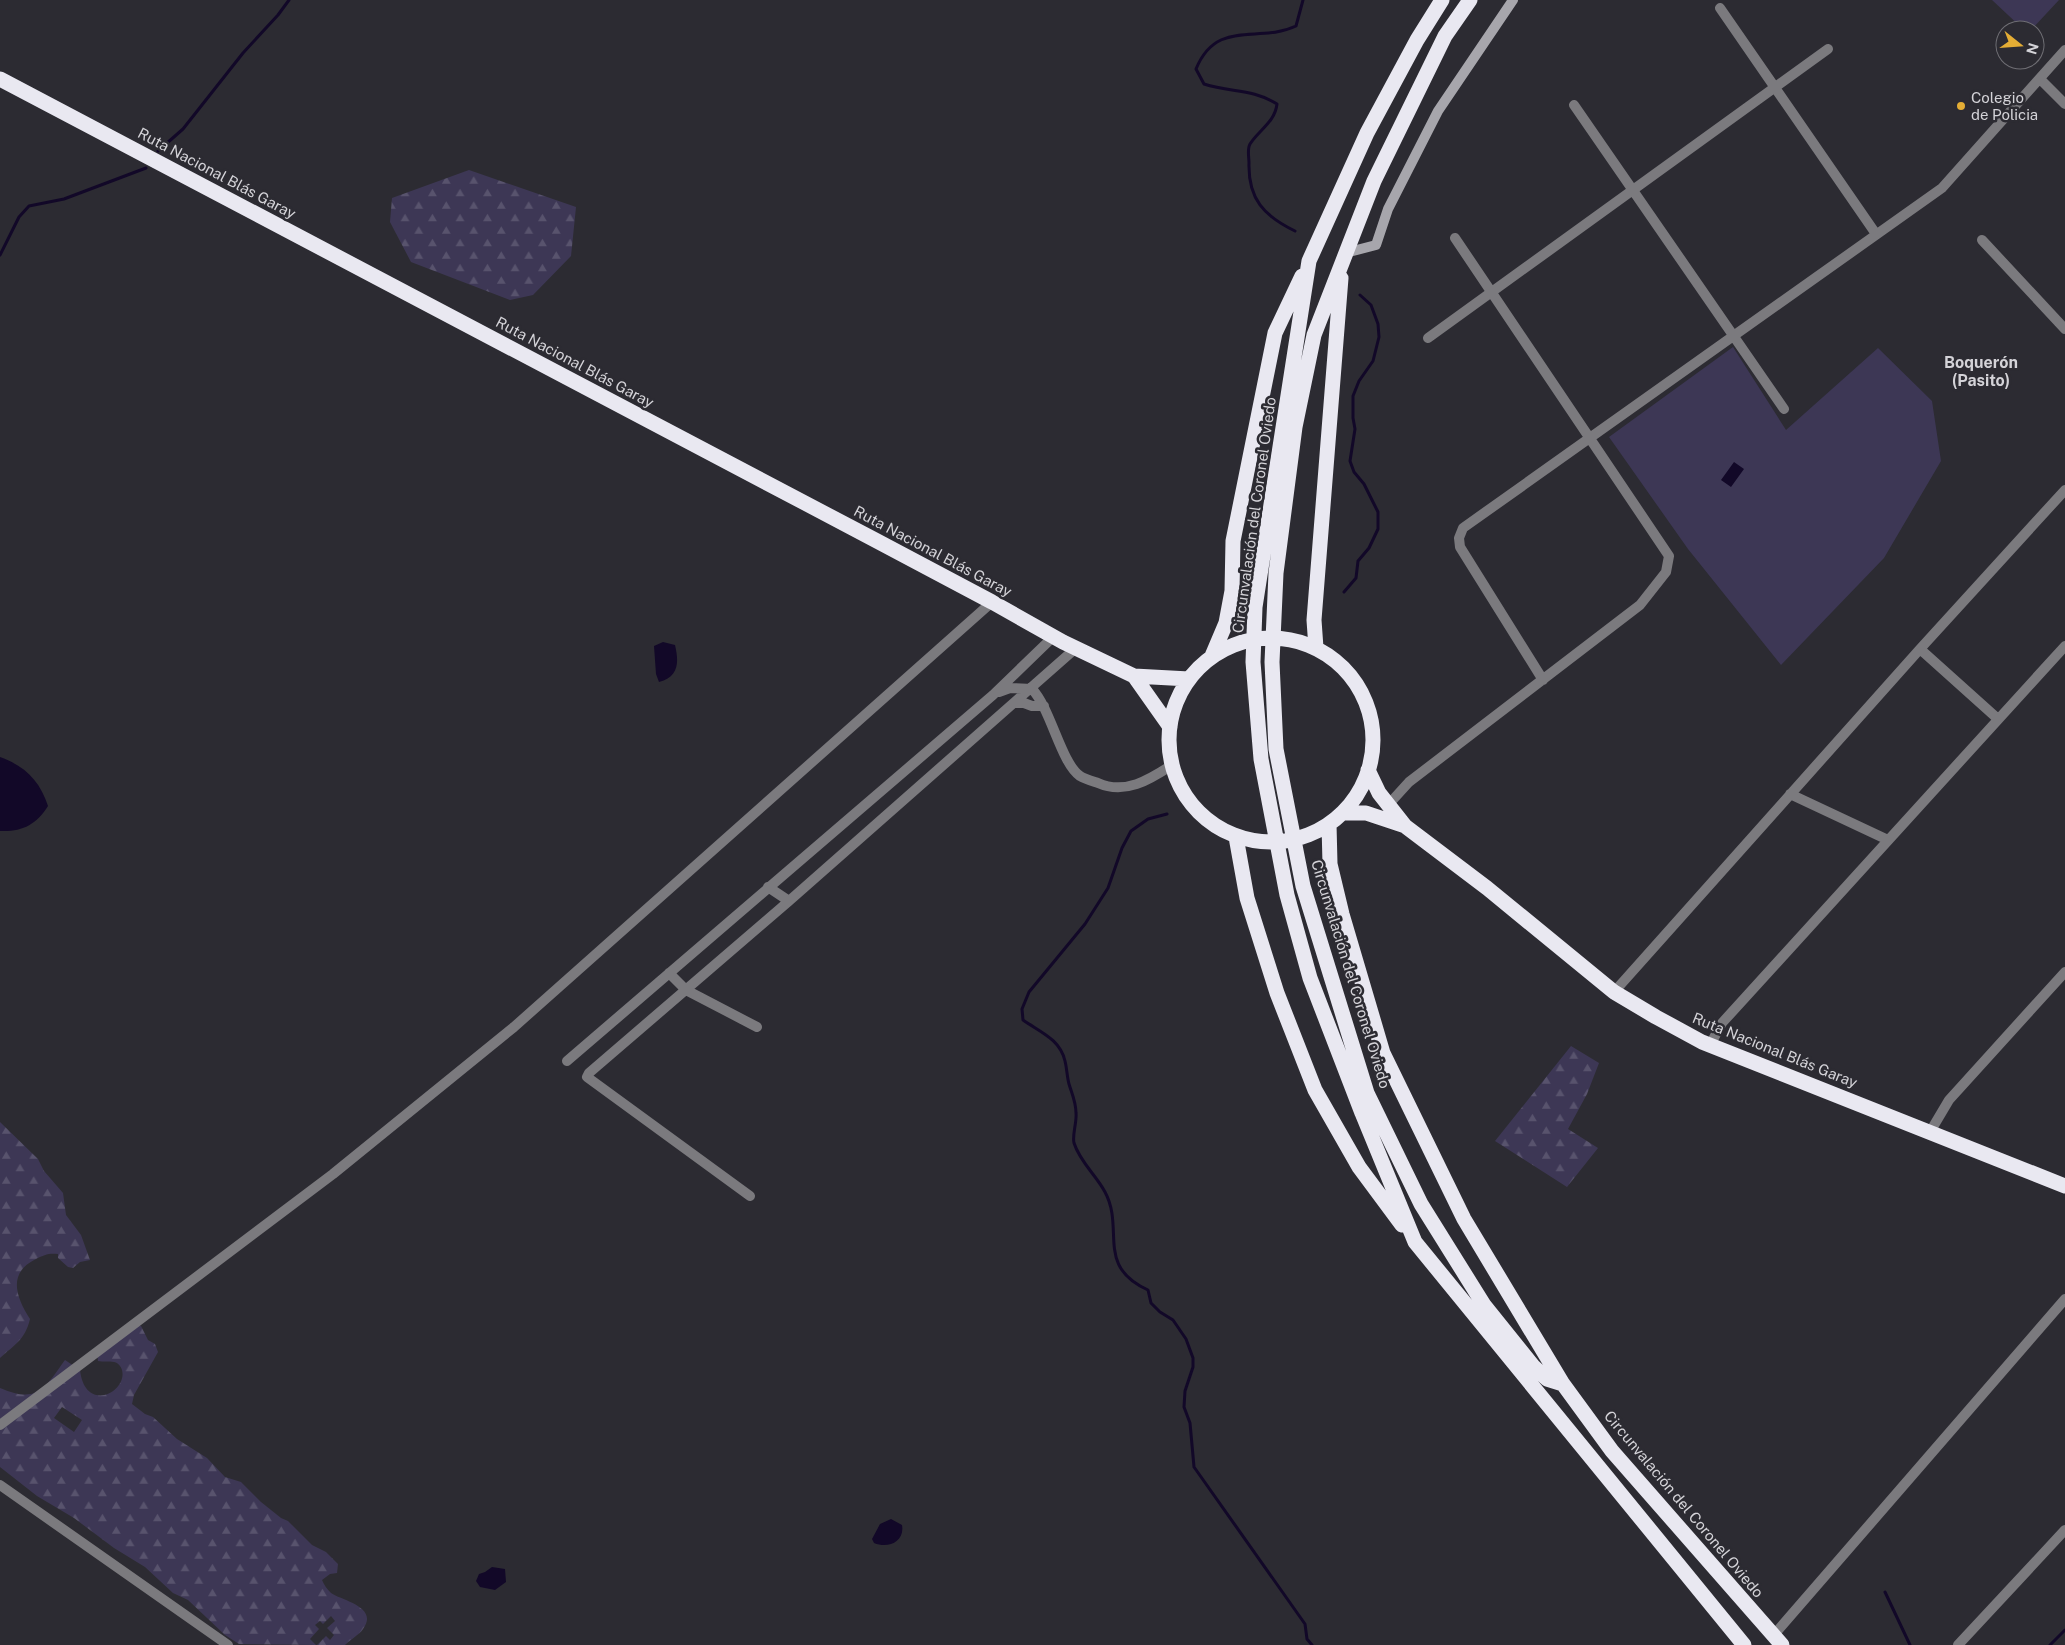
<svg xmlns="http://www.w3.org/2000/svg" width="2065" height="1645" font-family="'Public Sans',sans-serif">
<defs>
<pattern id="forest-firs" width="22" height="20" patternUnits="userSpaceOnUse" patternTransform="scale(1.25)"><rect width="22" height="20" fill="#3d3755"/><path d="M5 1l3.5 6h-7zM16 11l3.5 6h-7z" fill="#58536d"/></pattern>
</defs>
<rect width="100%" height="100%" fill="#2c2b32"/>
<!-- forest -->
<path fill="url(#forest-firs)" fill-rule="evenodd" d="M469,170L576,207L571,256L533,295L510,300L411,262L390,222L392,198Z
M1571,1046L1599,1063L1587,1094L1568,1129L1598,1148L1567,1187L1495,1141Z
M0,1122L38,1159L44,1171L63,1193L66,1215L81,1235L90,1260L80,1262L73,1268L68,1267L58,1258V1254C48,1253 44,1255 36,1259C7,1273 16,1297 30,1319C25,1340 14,1345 0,1358Z
M133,1325L141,1326L148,1340L155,1344L158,1352L134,1395L132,1404L145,1414L153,1417L177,1439L207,1458L225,1477L241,1482L261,1502L281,1518L288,1521L312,1545L326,1552L338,1564L337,1573L330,1574L322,1580C324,1585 327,1589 331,1593C343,1601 379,1607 363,1629C359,1635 351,1639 345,1645H317L326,1636L330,1640L334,1635L327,1628L335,1621L331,1616L323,1624L320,1621L315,1625L319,1629L310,1639L316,1645L239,1644L225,1635L188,1600L173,1593L145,1567L114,1548L74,1518L37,1496L0,1467V1388C38,1404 44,1389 65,1360L80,1370C85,1414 128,1392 122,1370C121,1366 117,1362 114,1362C109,1361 103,1362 98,1361L97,1353ZM62,1407L82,1420L74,1432L54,1418Z"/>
<!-- pitch -->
<path fill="#3d3755" d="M1992,0H2059L2031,30H2024Z
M1733,347L1786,430L1878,348L1932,401L1941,461L1884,558L1781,665L1688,549L1609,437Z"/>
<!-- water -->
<path fill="#120828" d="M1734,462L1744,469L1731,487L1721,480Z
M663,642L675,645C679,662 679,677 659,682L656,674L654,646Z
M0,757C25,766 40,781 48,806C36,825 22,832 0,831Z
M891,1519L902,1525C905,1542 888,1549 874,1543L872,1539L880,1524Z
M492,1567L505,1569L506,1582L495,1590L480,1587L476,1581L479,1574L485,1572Z"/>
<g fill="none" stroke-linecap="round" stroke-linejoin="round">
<!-- stream -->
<path stroke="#120828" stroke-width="3" d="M158,151L183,129L243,53L278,15L289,0
M1295,231C1264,216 1248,199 1249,163C1249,157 1247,149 1250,144C1259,130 1275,122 1277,104C1251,88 1232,93 1204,84L1196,69C1217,18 1258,44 1296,26L1303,0
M0,255L19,217L29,206L64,199L146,168
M1344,592L1356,578L1358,561L1369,548L1378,529V512L1364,484L1354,472L1350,461L1355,429L1353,418V396L1359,381L1373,361L1379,337L1378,324L1371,305L1360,295
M1167,814L1148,819L1131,831L1122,848L1108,888L1085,924L1029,992L1022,1009L1023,1020C1040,1032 1060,1039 1065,1061C1067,1069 1067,1077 1069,1084C1072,1094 1076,1102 1076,1113C1077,1122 1072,1135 1074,1143C1080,1162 1096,1175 1105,1192C1125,1229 1095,1266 1148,1290L1151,1303L1160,1312L1173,1320L1186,1339L1193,1358V1367L1185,1391L1184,1407L1190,1423L1194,1467L1305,1624L1307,1639L1312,1645
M1885,1592L1910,1645
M2050,1645L2065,1630"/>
<!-- street -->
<path stroke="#7b7a7e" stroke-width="10" d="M1720,8L1876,234
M2040,79L2065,104
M1574,105L1784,409
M1982,240L2065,329
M1428,338L1828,49
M1920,649L1998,719
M1543,680L1460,547L1459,538L1463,528L1942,188L2065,50
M999,692L1010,688L1032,689C1051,709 1061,763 1080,776C1085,779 1092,781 1098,783C1125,795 1149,780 1172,765
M1016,703H1024L1032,706H1044
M1790,794L1888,840
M1389,804L1409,782L1640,605L1666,572L1669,556L1455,238
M768,887L789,901
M669,973L686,990L757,1027
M1614,992L1920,649L2065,490
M1710,1045L1722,1023L2065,646
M567,1061L993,695L1053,637
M1930,1132L1949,1100L2065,972
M750,1196L587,1077L589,1073L789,901L1076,648
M0,1425L333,1174L514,1027L992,602
M0,1485L228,1645
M1773,1636L2065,1299
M1958,1645L2065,1530"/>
<!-- secondary -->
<path stroke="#a7a6ac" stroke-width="10" d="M1345,253L1376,245L1388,209L1438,111L1513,0"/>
<!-- highway -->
<path stroke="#e9e8f1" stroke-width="15" d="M1442,0L1417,40L1367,133L1309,261L1255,607L1253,662L1261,759L1287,895L1310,978L1362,1113L1415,1242L1744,1645
M1470,0L1445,36L1374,181L1314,335L1295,427L1276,573L1272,662L1276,749L1303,886L1367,1093L1421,1204L1484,1305L1533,1366L1547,1379L1563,1384
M0,79L877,541L992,602L1063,642L1134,676L1189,679
M1169 740a102 102 0 1 1 204 0a102 102 0 1 1-204 0Z
M1316,648L1314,620L1341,278
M1212,656L1226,623L1232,591L1233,541L1275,333L1302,276
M1134,676L1170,727
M1368,770L1379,793L1405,826L1487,888L1614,992L1656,1017L1702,1042L2065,1186
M1343,813H1366L1405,826
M1329,824L1330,864L1342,914L1383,1053L1464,1219L1563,1384L1612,1451L1782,1645
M1236,837L1247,898L1277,993L1315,1090L1359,1167L1402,1225"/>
</g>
<!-- markers -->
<circle fill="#e4ad35" stroke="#2c2b32" stroke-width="2" cx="1961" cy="106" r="5"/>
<g text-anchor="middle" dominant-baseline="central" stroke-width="5" stroke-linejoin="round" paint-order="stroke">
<!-- poi labels -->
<g font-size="15" fill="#d4d3d8" stroke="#2c2b32" text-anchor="start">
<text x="1971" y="97">Colegio<tspan x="1971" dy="17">de Policia</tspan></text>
</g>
<!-- street labels -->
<g font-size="15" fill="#d4d3d8" stroke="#2c2b32">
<text transform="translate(217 173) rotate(28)">Ruta Nacional Blás Garay</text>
<text transform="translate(575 362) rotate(28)">Ruta Nacional Blás Garay</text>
<text transform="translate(1254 515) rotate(-82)">Circunvalación del Coronel Oviedo</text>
<text transform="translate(933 551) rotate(28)">Ruta Nacional Blás Garay</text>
<text transform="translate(1351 974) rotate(73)">Circunvalación del Coronel Oviedo</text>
<text transform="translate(1775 1050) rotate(22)">Ruta Nacional Blás Garay</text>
<text transform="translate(1684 1504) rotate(50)">Circunvalación del Coronel Oviedo</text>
</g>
<!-- neighbourhood labels -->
<g font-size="16" font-weight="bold" fill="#d4d3d8" stroke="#2c2b32">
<text x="1981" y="362">Boquerón<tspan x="1981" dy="18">(Pasito)</tspan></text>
</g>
</g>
<!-- north arrow -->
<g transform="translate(2020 45) rotate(107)"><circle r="24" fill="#2c2b32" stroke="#6f6e74"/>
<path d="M0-4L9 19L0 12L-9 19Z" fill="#e4ad35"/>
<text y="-8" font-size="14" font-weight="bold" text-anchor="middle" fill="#d4d3d8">N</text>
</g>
</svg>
